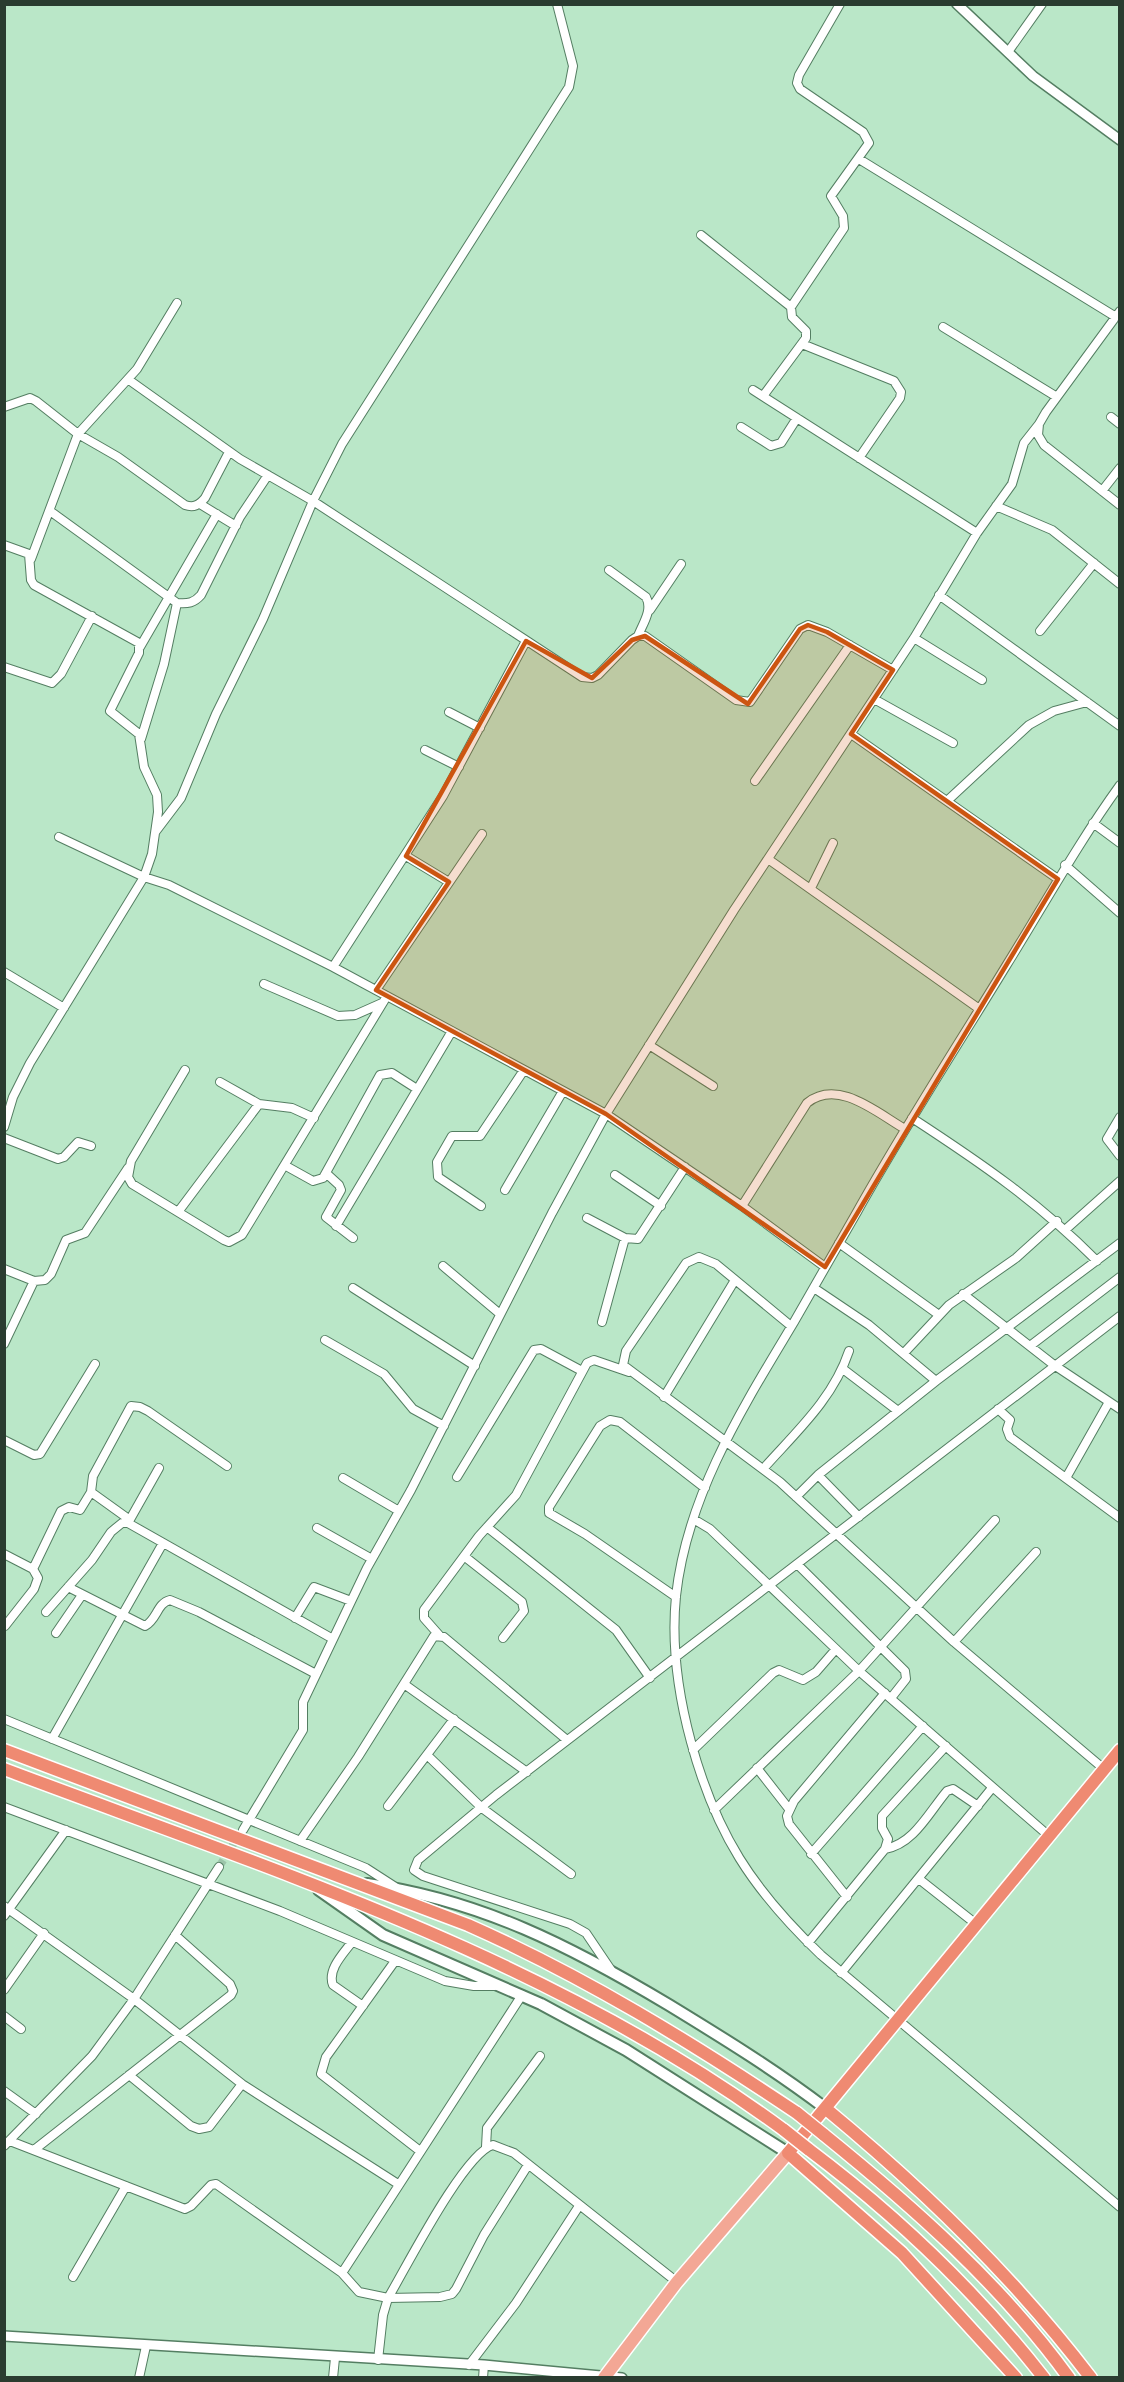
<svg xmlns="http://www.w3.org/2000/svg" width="1124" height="2382" font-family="'Alegreya Sans',sans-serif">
<rect width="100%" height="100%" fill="#bae7c8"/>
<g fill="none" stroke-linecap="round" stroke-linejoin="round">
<!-- minor-tunnel -->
<path stroke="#9dc5aa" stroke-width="8" stroke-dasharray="8 4" stroke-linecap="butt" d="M219,1867L239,1835"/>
<defs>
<path id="minor" d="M1008,52L1042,4
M859,159L1116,317
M701,235L791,307
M1120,311L1046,412L1039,424L1038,435L1044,445L1120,505
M943,327L1057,397
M802,344L894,381L901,392L900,398L859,458
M129,380L240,459L313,501L582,677L592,678L598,675L632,640L638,636H645L736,700L750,702L800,629L808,625L827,632L893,670
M753,390L977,533
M763,396L806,338V331L792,317L791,307L844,228L843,216L831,196L869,143L863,132L800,89L797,83L799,75L840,4
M4,407L30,398L36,401L78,434L118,457L185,505C194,508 199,505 205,498L229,452
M1111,417L1120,424
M741,427L771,446L781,443L797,418
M1102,491L1120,468
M200,504L236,526
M996,506L1052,530L1120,584
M50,511L177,603C188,604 194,603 201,595L240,517L268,475
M4,545L29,554L31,580L34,585L139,643V653L110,711L139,734L144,767L157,795L158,812L152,854L144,877L30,1063L13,1097L4,1127
M31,559L78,434L137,369L177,303
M609,570L646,597C653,610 643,623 638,636
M939,595L1120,726
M650,610L681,564
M1040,631L1094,563
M914,638L982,680
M140,647L217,514
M4,667L52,683L61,674L92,616
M874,699L953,743
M449,712L480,728
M851,734L1058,879
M141,739L164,664L177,603
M425,750L459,767
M755,781L850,645
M1120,785C1078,843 1044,905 1006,966C956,1048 904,1128 857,1212C836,1249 815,1286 794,1322C743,1407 687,1495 676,1596C671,1646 678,1694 691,1742C716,1834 752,1889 821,1955L1120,2207
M947,801L1029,725L1054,711L1087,702
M1093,823L1120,843
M156,831L181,798L216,714L263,619L313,501L342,444L569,87L573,66L557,4
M59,837L144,877L169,885L333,967L606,1114L742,1206L825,1267
M406,856L449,882
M768,859L978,1008
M1065,865L1120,913
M811,888L833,843
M333,967L443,796L526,641
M4,972L64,1008
M264,984L338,1016L355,1015L382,1003
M376,990L482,834
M649,1045L713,1086
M185,1070L131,1161L128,1177L132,1184L224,1240L229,1242L242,1235L387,996
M220,1082L259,1104L292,1108L314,1118
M1120,1117L1107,1139L1120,1156
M912,1118C981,1163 1038,1202 1097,1261
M4,1138L58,1159L64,1157L78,1142L91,1146
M286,1166L313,1181L323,1178L380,1075L392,1073L417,1089
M327,1174L339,1185L341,1190L326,1217L353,1238
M615,1175L661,1206
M505,1190L563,1091
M481,1206L438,1177L437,1162L452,1136H480L524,1070
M742,1206L807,1103C838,1078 877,1113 905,1129
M178,1212L259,1104
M587,1218L625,1238L638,1239L685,1167
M336,1226L452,1031
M1065,1230L1120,1181
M839,1243L939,1315
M443,1266L500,1314
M4,1269L34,1281L45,1280L51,1274L66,1240L85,1233L128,1168
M353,1288L475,1366
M814,1288L869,1325L936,1381
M963,1294L1054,1365L1120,1409
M602,1322L625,1238
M791,1326L716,1264L699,1257L686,1263L626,1351L623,1365L780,1482L954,1642L1104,1769
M325,1340L384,1374L413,1409L444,1426
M4,1344L34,1281
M1030,1346L1120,1277
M904,1353L949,1305L1016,1258L1057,1221
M843,1369L898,1411
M664,1397L735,1280
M998,1409L1010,1420L1007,1429L1010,1437L1120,1518
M4,1440L34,1455L40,1454L95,1364
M763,1469C796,1432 833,1399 849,1351
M818,1475L859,1517
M457,1477L534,1350L541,1349L582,1371
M343,1478L399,1511
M1066,1478L1109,1402
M796,1497L818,1475L936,1381L1120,1243
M130,1520L91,1492L93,1476L131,1406L140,1407L148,1411L227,1466
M695,1520L710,1529L859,1671L1049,1836
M128,1523L159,1468
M487,1527L616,1630L650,1678
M317,1528L372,1559
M4,1554L33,1569L38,1578L34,1589L5,1626
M464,1556L522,1602L524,1611L503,1638
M797,1564L905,1671L906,1679L891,1698
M33,1569L61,1511L69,1507L80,1510L91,1492
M68,1587L145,1626C157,1620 157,1603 170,1600L199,1612L316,1674
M676,1597L585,1534L549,1513V1507L600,1426L610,1420L620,1422L705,1488
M46,1612L92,1560L111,1532L122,1523H128L333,1639
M295,1618L314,1587L351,1601
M56,1633L82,1595
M439,1635L424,1618V1610L479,1536L516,1495L587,1363L594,1360L629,1372
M954,1642L1036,1552
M404,1684L527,1772
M4,1719L366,1868L397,1888
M52,1739L163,1543
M693,1750L773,1673L779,1670L803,1680L816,1672L836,1649
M427,1755L482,1808L571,1874
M757,1768L789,1809
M388,1806L454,1719
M4,1807L280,1911L445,1981L474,1986H495
M714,1810L859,1671L995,1520
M243,1830L303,1730V1702L367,1568L411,1490L552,1213L606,1114L734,910L914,638L977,533L1012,484L1024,443L1039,424
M300,1841L358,1757L434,1636L444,1637L567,1740
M885,1849C914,1844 929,1812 947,1791L953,1789L978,1806
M811,1854L923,1726
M919,1879L976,1924
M847,1897L789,1824L787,1816L794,1801L885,1693
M4,1906L134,1999L242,2084L398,2184
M4,1916L66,1830
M352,1942C343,1954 327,1970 333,1985L363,2006
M808,1943L885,1849L888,1839L882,1828V1816L946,1746
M395,1961L326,2057L321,2074L420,2151
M611,1970L586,1933L570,1924L423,1876L414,1870L418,1860L496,1795L1120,1316
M841,1973L992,1788
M4,1990L44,1933
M4,2016L21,2029
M129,2075L191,2126L199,2129L209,2127L242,2084
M4,2091L36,2114
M10,2141L185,2209L191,2206L211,2185L216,2184L342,2273L359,2292L388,2298L440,2297L452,2294L456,2289L484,2235L528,2165
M4,2146L92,2056L134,1999L219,1867
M486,2147L487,2128L540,2056
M34,2150L231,1995L233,1991L230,1984L175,1935
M342,2273L522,1995
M73,2277L126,2186
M378,2360L383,2315L388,2298C406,2268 464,2153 493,2145L514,2153L677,2282
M469,2365L516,2303L579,2206
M139,2378L146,2346
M333,2378L335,2358
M483,2378L484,2365"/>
<path id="tertiary" d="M957,4L1033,76L1120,140
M4,2336L484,2365L622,2378"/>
<path id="secondary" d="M367,1884C481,1900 572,1947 669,2005C723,2038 775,2070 825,2108
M319,1890L383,1935L541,2004L626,2050L788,2153"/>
<path id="primary" d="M604,2378L677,2282L788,2153"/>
<path id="trunk" d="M4,1750L468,1925C585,1977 691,2042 797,2113
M4,1769C272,1870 551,1958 784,2130
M825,2108C922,2188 1014,2277 1091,2378
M823,2134C912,2206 1001,2284 1069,2378
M808,2149C896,2215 976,2291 1044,2378
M1016,2378L902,2253L788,2153L1120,1750"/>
</defs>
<!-- minor casing -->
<use href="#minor" stroke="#547e62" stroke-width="10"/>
<!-- tertiary casing -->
<use href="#tertiary" stroke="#547e62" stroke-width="12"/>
<!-- secondary casing -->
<use href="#secondary" stroke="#547e62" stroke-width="14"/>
<!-- primary casing -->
<use href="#primary" stroke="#fff" stroke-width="15"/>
<!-- trunk casing -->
<use href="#trunk" stroke="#fff" stroke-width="15"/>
<!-- minor -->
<use href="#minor" stroke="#fff" stroke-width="8"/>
<!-- tertiary -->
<use href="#tertiary" stroke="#fff" stroke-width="9"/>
<!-- secondary -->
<use href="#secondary" stroke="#fff" stroke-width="10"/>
<!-- primary -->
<use href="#primary" stroke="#f3a795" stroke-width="12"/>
<!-- trunk -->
<use href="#trunk" stroke="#ef8a72" stroke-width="12"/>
<defs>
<path id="trunk-bridge" d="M797,2113L823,2134
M784,2130L808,2149"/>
</defs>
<!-- trunk-bridge casing -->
<use href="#trunk-bridge" stroke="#fff" stroke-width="15" stroke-linecap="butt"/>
<!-- trunk-bridge -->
<use href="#trunk-bridge" stroke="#ef8a72" stroke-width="12"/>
</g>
<!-- marked area -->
<path fill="#c51" fill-opacity="0.2" stroke="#c51" stroke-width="4.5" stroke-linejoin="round" d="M808,625L827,632L893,670L851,734L1058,879L825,1267L606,1114L376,990L449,882L406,856L526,641L592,678L632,640L645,636L748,704L800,629Z"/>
<!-- border -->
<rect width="1124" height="2382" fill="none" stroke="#2a3c30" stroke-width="12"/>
</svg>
